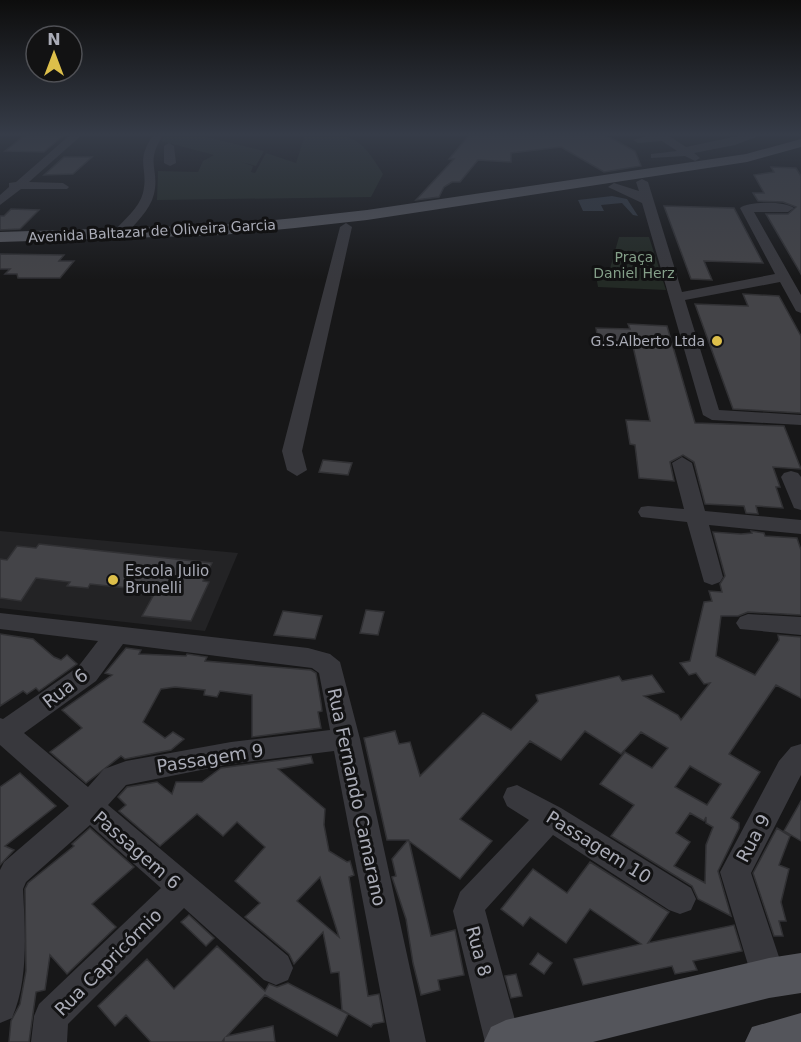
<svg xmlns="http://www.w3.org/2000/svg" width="801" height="1042" font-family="'DejaVu Sans',sans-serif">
<rect width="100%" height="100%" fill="#171718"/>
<!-- built -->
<path fill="#232325" d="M0,531L238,553L205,631L0,608Z"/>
<!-- green -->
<path fill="#232a25" d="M167,134H194L264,151L256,166L241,162L253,166L251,172L255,173L266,153L296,163L305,135C351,136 357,131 383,174L371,197L157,200L158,171L198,172L203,161L214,155L161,141Z
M619,237H649L666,290L598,287L596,276H611L609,272Z"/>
<!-- water -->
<path fill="#313740" d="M612,196L627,199L638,216L633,215L622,203L601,205L604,211H583L578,200Z"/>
<!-- building -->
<path fill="#444448" stroke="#313134" stroke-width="1.5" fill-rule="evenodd" d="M26,134H65L44,152L5,151Z
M470,134H604L635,151L641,166L604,172L561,147L511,153V162L478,160L460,182H452L444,187L439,197L416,200L454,159H449Z
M64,157H92L73,174L44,175Z
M771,167L796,168L801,176V274L766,214H788L796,207L783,202L758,201L753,193H764L754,175L774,172Z
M664,206L734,208L763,263L704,261L712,280L691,279Z
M11,209L39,210L20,229L0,230V216H4Z
M0,254L64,255L59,261H74L60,278H18L17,274H5L10,269H0Z
M743,294L779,296L801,336V413L733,409L695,304L748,306Z
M628,324L667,326L695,423L784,426L801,469L773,467L780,487H776L783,508L756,506L758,514L746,513L744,506L705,504L694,462L683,455L670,462L674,481L639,478L635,445L630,444L626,420L650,421L632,342L598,341L596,328L630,329Z
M323,460L352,463L348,475L319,472Z
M751,531L764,533L765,536L797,538L801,550V615L748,612L738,616H721L716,656L755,675L779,640L778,635L801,637V698L776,685L729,754L760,772L731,818L739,823V828L718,871L731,916L698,899L692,886L611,836L634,805L600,784L625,752L652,768L668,748L641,732L621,754L585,731L561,760L530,741L460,819L492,841L460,879L409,841L431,936L455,930L464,975L438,980L440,990L421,995L413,963L406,919L392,877L396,876L392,859L408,840H387L364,738L395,731L399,744L410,742L420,776L483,713L511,730L538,701L536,695L619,676L622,681L652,675L664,692L644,696L678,715L681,720L710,683L704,684L696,673L689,675L680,663L690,661L704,602L712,601L709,591L722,592L720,584L725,576L713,532L741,534L752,533ZM690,766L721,784L707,805L675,787ZM690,813L704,821L706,817V823L713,827L706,845L705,883L674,866L690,842L676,833Z
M39,544L212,563L203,581L209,582L191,621L142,616L153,596L134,593L136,589L90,584L88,588L67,586L70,582L36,578L21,601L0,598V559L7,560L17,546L36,548Z
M366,610L384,612L378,635L360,633Z
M283,611L322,616L315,639L274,635Z
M0,634L33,639L54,657L61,660L67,655L77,664L39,691L36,688L27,694L23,691L0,706Z
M126,648L141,650L139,654L186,656L187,654L207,657L205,661L311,670L316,673L321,703L322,711L318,712L321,728L252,737V695L220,691L217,697L204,695L205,690L175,687L161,689L143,722L165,738L173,732L184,739L171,750L125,759L121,756L86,783L50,752L82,728L62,710L112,675L105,673Z
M311,756L313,763L278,769L325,809L324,825L329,851L347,862L350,861L354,875L349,877L368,996L379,994L384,1022L373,1024L371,1027L342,1010L339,972L331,973L323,932L294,964L289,954L245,917L260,903L235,881L265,847L237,822L223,836L197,814L160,846L119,811L126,805L118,797L127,787L157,782L172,794L176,782H202L221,768ZM320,877L339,937L297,901Z
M20,773L56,806L5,846L14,850L0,865V787Z
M801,801V841L784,831Z
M90,828L134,867L92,904L116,927L67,974L50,955L45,990L36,992L29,1042H9L11,1021L20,1004L26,971L25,889L28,883L74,846L72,844Z
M777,828L790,836L779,865L789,869L781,902L786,921H779L783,936H774L753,873Z
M590,862L669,912L648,943L734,925L742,951L693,961L697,970L675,974L672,966L583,985L574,959L641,944L590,909L566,943L530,917L523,926L501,909L533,869L567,893Z
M189,915L214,938L206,946L181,922Z
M217,946L265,991L269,984L277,987L288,983L348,1014L337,1036L265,995L227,1036L273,1026L275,1042H224V1039L222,1042H151L126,1015L115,1026L98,1006L147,959L174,989Z
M538,953L552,963L544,974L530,964Z
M516,974L522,996L511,998L505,976Z"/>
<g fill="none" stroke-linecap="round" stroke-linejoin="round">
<!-- minor -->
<path fill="#38383d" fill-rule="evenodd" d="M71,134H83L29,182L63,183L69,187L67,189H21L0,205V195L9,187V183L16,182Z
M154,134H164C144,163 160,168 154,194C150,211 134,224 124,237H114V231C124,220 139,208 143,193C149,167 134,162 154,134Z
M653,134H666L686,147L747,134H764L735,145L694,153L700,158L695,161L685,156L651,158V154L677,151L662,141L638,143L633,140Z
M169,143L174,146L176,163L170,166L164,163V146Z
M642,179L648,182L682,292L775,274L740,208C749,201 785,201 794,208L788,212H754L801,295V313L796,311L780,282L685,300L719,410L801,415V425L712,420L703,415L642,203L608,187L614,183L639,191L636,182Z
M346,223L352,227L302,451L307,470L297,476L287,470L282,451L340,227Z
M682,457L692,463L705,511L801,520V534L709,525L723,577L720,582L712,585L704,582L687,522L641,517L638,512L641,507L648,506L684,509L672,463Z
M791,471L798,473L801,477V510L794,508L781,477L784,473Z
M0,613L308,648L330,654L340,662L360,739L426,1042H390L334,751L231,764L126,785L108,805L288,956L293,968L288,980L276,985L264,980L184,908L68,1024L67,1042H31L34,1016L39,1004L161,888L90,825L26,882L23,889C25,931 29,979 12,1018L0,1023V870L4,862L69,806L0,745V718L3,719L78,667L98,641L0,629ZM123,644L312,668L319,673L330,730L231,742L126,761L104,769L88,787L24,733L96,681Z
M748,614L801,617V635L740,629L736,623L740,617Z
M801,744V775L751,873L786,978L781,990L769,995L757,990L752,978L720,872L779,761L791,747Z
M517,785L561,808L691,888L696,899L691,910L680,914L669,910L553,835L485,910L521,1042H485L453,911L460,892L529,820L507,806L503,797L507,788Z"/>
<!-- major -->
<path fill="#54555b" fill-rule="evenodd" d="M801,139V147L747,162L367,220L295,228L221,235L0,242V232L221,225L295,218L367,210L746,154Z
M801,953V993L769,998L593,1042H484L491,1027L506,1020L769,958Z
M801,1013V1042H745L752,1027Z"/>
</g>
<!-- sky -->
<linearGradient id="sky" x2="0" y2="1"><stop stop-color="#0d0d0d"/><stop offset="0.48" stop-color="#363c48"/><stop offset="1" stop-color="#363c48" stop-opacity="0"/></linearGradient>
<rect width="801" height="280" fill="url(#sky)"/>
<!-- markers -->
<g fill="#ddbf4a" stroke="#121213" stroke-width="2">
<circle cx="717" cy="341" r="6"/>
<circle cx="113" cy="580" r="6"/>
</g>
<g text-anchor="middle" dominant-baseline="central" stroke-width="6" stroke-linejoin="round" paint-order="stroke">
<!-- far-street labels -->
<g font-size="14" fill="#aaacb7" stroke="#121213">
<text transform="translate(152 231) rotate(-3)">Avenida Baltazar de Oliveira Garcia</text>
</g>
<!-- far-park labels -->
<g font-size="14" fill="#849f89" stroke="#121213">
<text x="634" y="257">Praça<tspan x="634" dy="16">Daniel Herz</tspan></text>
</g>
<!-- far-poi labels -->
<g font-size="14" fill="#aaacb7" stroke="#121213" text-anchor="end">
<text x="705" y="341">G.S.Alberto Ltda</text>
</g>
<!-- poi labels -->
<g font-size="15" fill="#aaacb7" stroke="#121213" text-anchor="start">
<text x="125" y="571">Escola Julio<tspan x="125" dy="17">Brunelli</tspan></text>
</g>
<!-- near-street labels -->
<g font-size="18" fill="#aaacb7" stroke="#121213">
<text transform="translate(65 688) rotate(-38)">Rua 6</text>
<text transform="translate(210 758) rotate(-9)">Passagem 9</text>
<text transform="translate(357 797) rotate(78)">Rua Fernando Camarano</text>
<text transform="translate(753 838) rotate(-62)">Rua 9</text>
<text transform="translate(599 847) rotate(32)">Passagem 10</text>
<text transform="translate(137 850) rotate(41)">Passagem 6</text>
<text transform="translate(479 951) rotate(75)">Rua 8</text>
<text transform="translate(108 962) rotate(-45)">Rua Capricórnio</text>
</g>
</g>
<!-- north arrow -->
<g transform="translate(54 54)"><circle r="28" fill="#121213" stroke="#4f5055" stroke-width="1.5"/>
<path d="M0-4.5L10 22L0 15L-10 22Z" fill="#ddbf4a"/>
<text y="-9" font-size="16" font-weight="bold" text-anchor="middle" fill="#aaacb7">N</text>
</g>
</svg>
